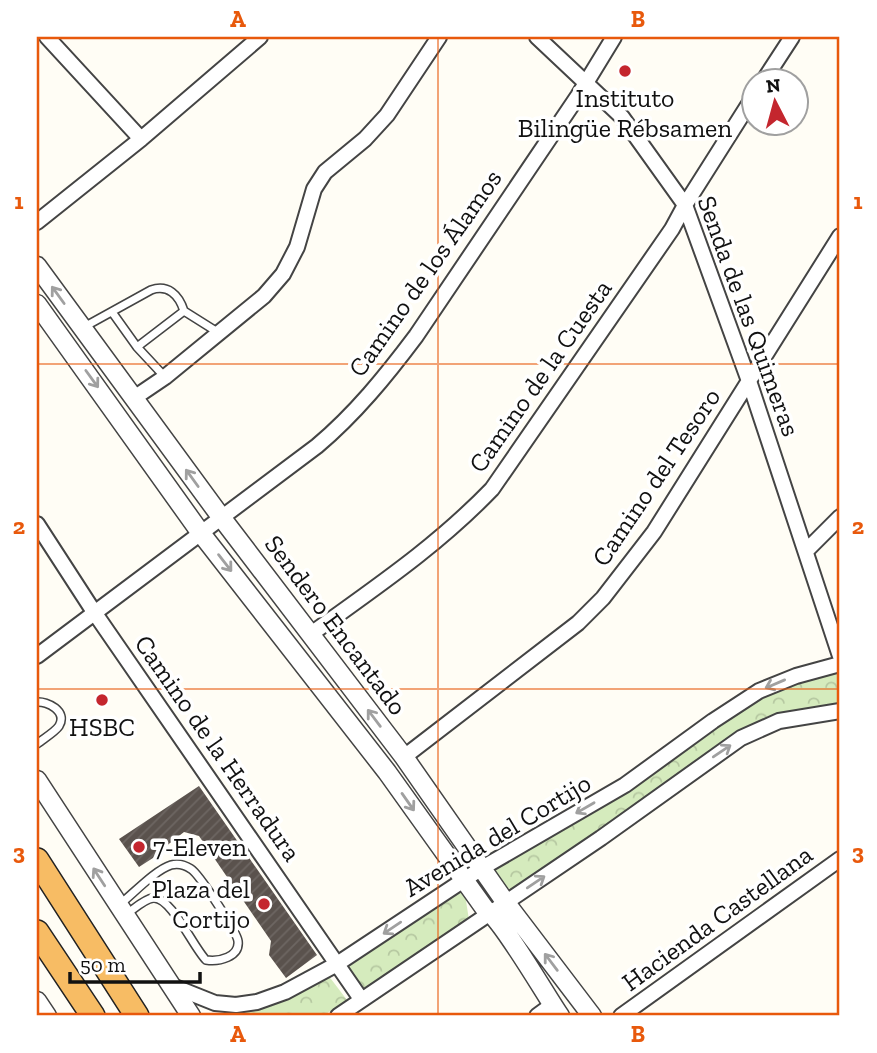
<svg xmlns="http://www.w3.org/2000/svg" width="877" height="1053" font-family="'Zilla Slab',serif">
<defs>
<pattern id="park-crowns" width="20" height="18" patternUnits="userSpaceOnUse" patternTransform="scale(1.75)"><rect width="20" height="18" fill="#d5ebbd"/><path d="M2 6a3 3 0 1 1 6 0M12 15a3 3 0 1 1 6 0" fill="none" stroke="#b6c8a1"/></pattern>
<pattern id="building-hatch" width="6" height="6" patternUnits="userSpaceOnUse" patternTransform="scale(1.75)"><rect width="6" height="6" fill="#5a524d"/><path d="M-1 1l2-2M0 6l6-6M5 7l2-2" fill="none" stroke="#6d6662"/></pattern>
</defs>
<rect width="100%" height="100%" fill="#fffdf5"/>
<!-- park -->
<path fill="url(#park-crowns)" d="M835,671L840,678V703L768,716L742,730L512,890L504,886L493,869L680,751L759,698L787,684Z
M464,888L469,920L364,988L346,965Z
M328,975L347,1000L323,1016H231L258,1008Z"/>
<!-- building -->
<path fill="url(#building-hatch)" d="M199,786L317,955L286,978L269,955L271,941L199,836L184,832L156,854V856L139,867L119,839Z"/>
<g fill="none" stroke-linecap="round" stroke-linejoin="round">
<defs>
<path id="service" d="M184,311L219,333
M112,312L137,347L165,377
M84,327L151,290C168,284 179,295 184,311L137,347
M37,702C47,701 68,711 59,726C55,732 43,739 37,744
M119,905C133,894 155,870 171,865C178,863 185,865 191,869C199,874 237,932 238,941C240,957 219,962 206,960C193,947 171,896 153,898C144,899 133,910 125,915"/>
<path id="minor" d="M47,37L141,139
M537,37L622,117L685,205L749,381L840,656
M764,80L792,37
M37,222L141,139L260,37
M134,398L165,377L264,296L283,274L297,247L314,189L325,172L365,139L387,115L439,37
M37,524L94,612L361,999
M807,550L840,517
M311,634C376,587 436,547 492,489L672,229L685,205L754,96
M37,656L317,446C355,414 386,376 416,336L578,96L614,37
M404,757L578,623L603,598L654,532L840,236
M170,985L215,1003L236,1005L257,1002L285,992L337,964L482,868L625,785L713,721L759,691L796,676L840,664
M338,1016L601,838L741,738L779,721L840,711
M537,1016L552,1005
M621,1016L840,859"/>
<path id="tertiary" d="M37,266L221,517L404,757L506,903L592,1016
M37,304L200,532L387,772L485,909C501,917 546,996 560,1016
M37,780L191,1016
M37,1001L47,1016"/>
<path id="trunk" d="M37,860L137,1016
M37,932L93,1016"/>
</defs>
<!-- service casing -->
<use href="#service" stroke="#444" stroke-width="10"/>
<!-- minor casing -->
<use href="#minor" stroke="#444" stroke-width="18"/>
<!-- tertiary casing -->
<use href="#tertiary" stroke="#444" stroke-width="21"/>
<!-- trunk casing -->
<use href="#trunk" stroke="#222" stroke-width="26"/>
<!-- service -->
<use href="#service" stroke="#fff" stroke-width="7"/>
<!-- minor -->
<use href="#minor" stroke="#fff" stroke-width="14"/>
<!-- tertiary -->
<use href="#tertiary" stroke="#fff" stroke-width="18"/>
<!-- trunk -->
<use href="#trunk" stroke="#f7bc64" stroke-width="23"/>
</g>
<!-- one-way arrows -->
<defs><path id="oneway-shaft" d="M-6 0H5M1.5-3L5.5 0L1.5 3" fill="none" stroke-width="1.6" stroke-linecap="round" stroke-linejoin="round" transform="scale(1.75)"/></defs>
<g stroke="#a0a0a0">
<use href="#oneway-shaft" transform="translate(58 295) rotate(-126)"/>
<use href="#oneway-shaft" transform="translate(92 379) rotate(54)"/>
<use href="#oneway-shaft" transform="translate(192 478) rotate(-126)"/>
<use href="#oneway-shaft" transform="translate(225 563) rotate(52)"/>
<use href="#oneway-shaft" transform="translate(775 684) rotate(157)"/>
<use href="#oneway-shaft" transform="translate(374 718) rotate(-127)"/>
<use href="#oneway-shaft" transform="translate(722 751) rotate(-34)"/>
<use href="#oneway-shaft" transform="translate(408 802) rotate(55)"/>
<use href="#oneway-shaft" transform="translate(585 808) rotate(150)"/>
<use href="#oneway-shaft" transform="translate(99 877) rotate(-123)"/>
<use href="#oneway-shaft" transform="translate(536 882) rotate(-34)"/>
<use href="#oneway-shaft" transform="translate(392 928) rotate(146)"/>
<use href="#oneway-shaft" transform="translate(551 962) rotate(-127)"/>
</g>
<!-- grid -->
<path fill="none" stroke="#e8590c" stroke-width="2" stroke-opacity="0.55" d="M438,37V1016M37,364H840M37,689H840"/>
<!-- markers -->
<g fill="#c4262e" stroke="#fff" stroke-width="2.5">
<circle cx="625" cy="71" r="7"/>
<circle cx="102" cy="700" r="7"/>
<circle cx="139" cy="847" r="7"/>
<circle cx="264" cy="904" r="7"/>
</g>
<g text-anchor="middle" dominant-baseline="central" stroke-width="7" stroke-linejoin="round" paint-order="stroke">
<!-- poi labels -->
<g font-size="26" fill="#111" stroke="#fff">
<text x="625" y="98">Instituto<tspan x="625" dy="30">Bilingüe Rébsamen</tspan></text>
<text x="102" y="727">HSBC</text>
<text x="153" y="847" text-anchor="start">7-Eleven</text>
<text x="250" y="889" text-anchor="end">Plaza del<tspan x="250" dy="30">Cortijo</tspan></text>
</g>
<!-- street labels -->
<g font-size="26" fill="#111" stroke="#fff">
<text transform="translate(425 273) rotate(-55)">Camino de los Álamos</text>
<text transform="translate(749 316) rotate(70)">Senda de las Quimeras</text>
<text transform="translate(540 376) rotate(-55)">Camino de la Cuesta</text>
<text transform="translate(656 477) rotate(-56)">Camino del Tesoro</text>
<text transform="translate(336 625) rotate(53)">Sendero Encantado</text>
<text transform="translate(218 748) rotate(55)">Camino de la Herradura</text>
<text transform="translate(497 835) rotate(-31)">Avenida del Cortijo</text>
<text transform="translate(717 918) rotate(-36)">Hacienda Castellana</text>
</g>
</g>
<!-- border -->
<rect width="877" height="1053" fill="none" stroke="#ffffff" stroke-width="77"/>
<!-- north arrow -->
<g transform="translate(775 102) rotate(354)"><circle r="33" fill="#ffffff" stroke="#a0a0a0" stroke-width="2"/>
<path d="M0-5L12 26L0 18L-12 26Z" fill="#c4262e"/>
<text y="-10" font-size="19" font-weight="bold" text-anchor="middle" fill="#111111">N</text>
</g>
<!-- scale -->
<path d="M70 972v10h130v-10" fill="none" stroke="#111111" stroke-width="3.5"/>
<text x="80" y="972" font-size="21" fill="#111111" stroke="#ffffff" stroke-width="5" paint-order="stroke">50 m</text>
<rect x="38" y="38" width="800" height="976" fill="none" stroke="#e8590c" stroke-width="2.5"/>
<g font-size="23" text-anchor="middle" font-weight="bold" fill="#e8590c">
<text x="238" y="27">A</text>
<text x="638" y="27">B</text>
<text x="19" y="209">1</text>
<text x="858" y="209">1</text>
<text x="19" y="534">2</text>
<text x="858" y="534">2</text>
<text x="19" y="860">3</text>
<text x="858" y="860">3</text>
<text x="238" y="1042">A</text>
<text x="638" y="1042">B</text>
</g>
</svg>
